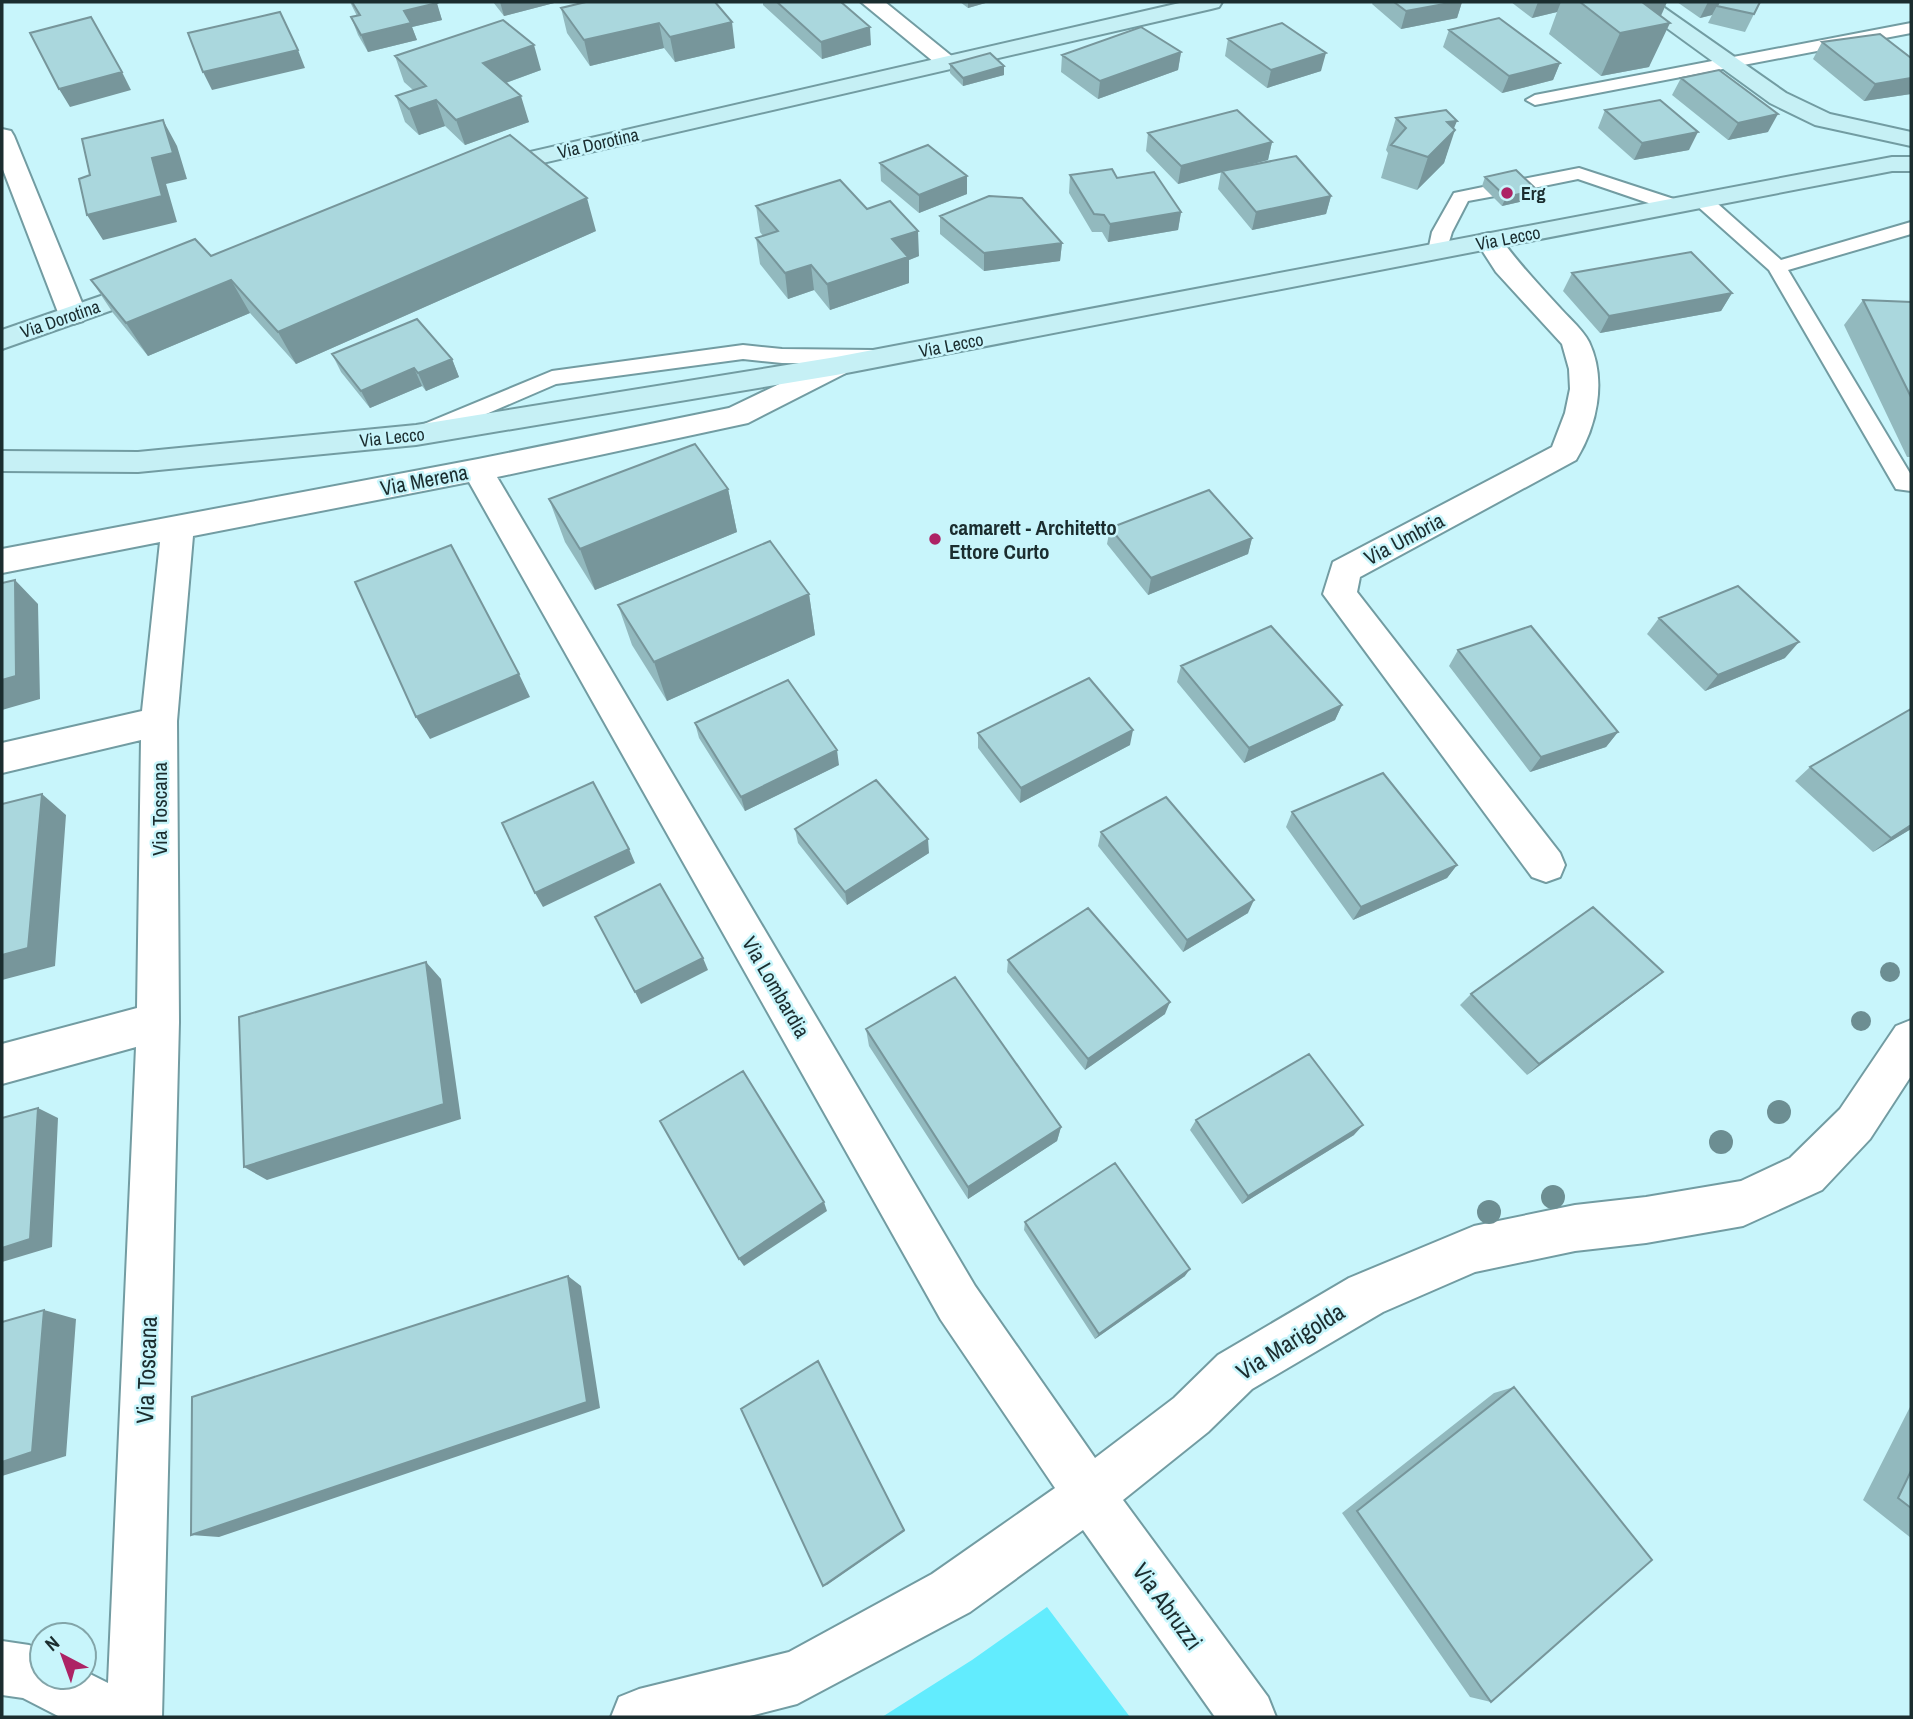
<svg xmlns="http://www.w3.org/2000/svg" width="1913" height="1719" font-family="'Archivo Narrow',sans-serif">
<rect width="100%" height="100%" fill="#c8f5fb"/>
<!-- green -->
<path fill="#62ecfe" d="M1047,1607L1130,1717H882L972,1660Z"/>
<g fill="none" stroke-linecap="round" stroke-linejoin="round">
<defs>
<path id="lane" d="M1911,23V33L1535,105L1526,100L1535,95Z
M1579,168L1683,202L1685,206L1676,212L1669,210L1578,179L1519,191L1510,185L1512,181Z
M1488,186L1497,192L1495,196L1468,201L1452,232L1445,255H1431L1428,251L1432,232L1454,193Z
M1702,194L1709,196L1781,260L1911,222V234L1788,270L1911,475V491L1896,489L1769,270L1695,204L1693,200Z
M743,345L782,349L874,350L881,352L884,357L881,362L874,364L782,363L743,359L556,384L428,439L420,441L412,439L409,434L412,429L552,371Z"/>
<path id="street" d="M861,2H885L959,62L956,67H940Z
M2,129L11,131L14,136L87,315L83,321L73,324L63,321L59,315L2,167Z
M1489,233L1498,235C1517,262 1539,285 1561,309C1570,319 1583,330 1589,342C1607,380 1597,426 1576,460L1360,577L1357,592L1560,853L1565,865L1560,877L1546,882L1532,877L1323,594L1333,562L1552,447L1565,413L1570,389L1569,369L1562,344L1496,272L1476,241L1480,235Z
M836,357L846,359L850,366L846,373L748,423L497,477L975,1286L1095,1458L1174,1398L1218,1355L1349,1278L1474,1226L1575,1205L1646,1197L1741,1181L1790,1158L1840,1109L1896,1026L1911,1020V1076L1870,1139L1822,1190L1743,1226L1646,1243L1575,1251L1475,1272L1383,1312L1252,1389L1208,1432L1123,1500L1268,1697L1276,1717H1215L1083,1530L970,1612L797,1704L746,1717H611L619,1697L639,1689L789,1652L932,1574L1055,1488L941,1320L469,482L193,536L177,721L179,1022L162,1717H60L23,1698L2,1695V1641L29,1645L42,1650V1677H84V1671L108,1683L136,1047L2,1084V1044L137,1008L141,740L2,773V743L142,711L160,542L2,573V549L478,459L729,408Z"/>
<path id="secondary" d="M1184,2H1222L1219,7L1211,9L486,176L477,174L474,169L477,164L486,162Z
M1631,2H1656L1786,93L1830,114L1911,132V146L1815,125L1770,103Z
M1892,157H1911V171H1892L836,375L416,445L138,472L2,471V451L138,452L416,425L836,357Z
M156,277L166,279L170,285L166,291L2,349V330Z"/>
</defs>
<!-- lane casing -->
<use href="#lane" stroke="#729ca2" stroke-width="4"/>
<!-- street casing -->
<use href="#street" stroke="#729ca2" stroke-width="4"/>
<!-- secondary casing -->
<use href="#secondary" stroke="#729ca2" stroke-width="4"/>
<!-- lane -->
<use href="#lane" fill="#fff" fill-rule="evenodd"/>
<!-- street -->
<use href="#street" fill="#fff" fill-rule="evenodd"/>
<!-- secondary -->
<use href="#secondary" fill="#c6f0f5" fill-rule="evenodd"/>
</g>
<!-- trees -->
<g fill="#6c8e92">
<circle cx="1890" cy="972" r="10"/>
<circle cx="1861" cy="1021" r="10"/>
<circle cx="1779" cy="1112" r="12"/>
<circle cx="1721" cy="1142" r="12"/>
<circle cx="1553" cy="1197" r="12"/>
<circle cx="1489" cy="1212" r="12"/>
</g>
<!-- wall -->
<path fill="#92b9be" d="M350,2H436L442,20L412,27L417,40L368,52L358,35L351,17L357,16Z
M493,2H558L504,16Z
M586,2L735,48L675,62L664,48L590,66L567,33L561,8Z
M763,2H841L871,45L822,59L763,5Z
M960,2H989L968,8Z
M1373,2H1462L1457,18L1401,29L1372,4Z
M1511,2H1667L1661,16L1649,67L1601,76L1549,34L1557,12L1532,18Z
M1677,2H1760L1745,32L1708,23L1712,15L1700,18Z
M1449,30L1560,63L1553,80L1502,93L1443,47Z
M1228,39L1321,71L1267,88L1225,56Z
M1822,42L1911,58V94L1864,101L1813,59Z
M1181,52L1178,70L1098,99L1061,72L1062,55Z
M395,56L541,70L506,83L529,122L465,145L445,126L419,135L405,122L396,96L413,90L404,82Z
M950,64L1004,75L963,86L950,73Z
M1681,78L1768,132L1728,140L1672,95Z
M1605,110L1689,150L1634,160L1598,128Z
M1396,118L1454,129L1444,163L1417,190L1381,178L1388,153L1386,150Z
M1148,133L1272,142L1268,160L1240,167L1331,196L1326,214L1252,230L1218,189L1221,172L1178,184L1146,151Z
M880,163L967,176V194L919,213L881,181Z
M1070,175L1117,178L1181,212L1178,230L1108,242L1102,232H1092L1069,193Z
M1485,177L1533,199L1502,206L1482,186Z
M756,206L867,209L919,256L909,260V283L830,310L814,290L788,299L760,264L756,238L763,236L760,232Z
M940,216L1062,243L1060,261L984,271L940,234Z
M596,231L296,364L250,313L148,356L113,313L91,280Z
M1572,273L1732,293L1721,311L1600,333L1563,291Z
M1863,300L1911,302V457H1907L1844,325Z
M332,354L452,359L459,377L426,391L422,386L370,408L341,372Z
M728,489L737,532L595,590L565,542L549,499Z
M1110,528L1252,538L1248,554L1148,595L1107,544Z
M809,594L815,635L667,701L632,645L618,605Z
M1659,618L1785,658L1705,691L1647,634Z
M1458,650L1618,732L1606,747L1530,772L1449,666Z
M1181,666L1342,705L1335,720L1244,763L1177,682Z
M1911,709V829L1873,852L1795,781L1810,767Z
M695,723L839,765L745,811L699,738Z
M978,733L1130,745L1020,803L978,748Z
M1292,812L1457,865L1447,878L1353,920L1286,827Z
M795,829L929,853L847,905L798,843Z
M1101,832L1248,913L1183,952L1098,846Z
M1008,960L1165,1014L1085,1070L1007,972Z
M1648,984L1527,1075L1460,1005L1471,994Z
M866,1029L1061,1127L1057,1141L968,1199L869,1046Z
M1196,1120L1354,1135L1242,1204L1190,1130Z
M1025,1222L1185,1276L1095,1339L1024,1230Z
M1514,1387L1491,1702L1470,1697L1342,1513L1494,1393Z
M1911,1405V1538L1863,1500Z"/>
<!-- shaded-wall -->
<path fill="#77969b" d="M500,2H558L504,16Z
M968,2H989L968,8Z
M1455,2H1462L1457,18L1401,29L1406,11Z
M1538,2H1561L1557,12L1532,18Z
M1642,2H1667L1656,26L1670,23L1649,67L1601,76L1620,33Z
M1708,2H1719L1712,15L1700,18Z
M437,3L442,20L412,27L417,40L368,52L361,35L404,11Z
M732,22L735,48L675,62L670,37Z
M659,23L664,48L590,66L584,40Z
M870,27L871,45L822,59L821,42Z
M534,45L541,70L491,88L483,63Z
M298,50L305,68L212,90L203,72Z
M1181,52L1178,70L1098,99L1100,81Z
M1326,53L1321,71L1267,88L1271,70Z
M1560,63L1553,80L1502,93L1509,76Z
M1004,66V75L963,86V78Z
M122,72L131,90L70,107L59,89Z
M1911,78V94L1864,101L1875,84Z
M521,96L529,122L465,145L456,120Z
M436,100L445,126L419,135L409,109Z
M1778,114L1768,132L1728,140L1738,123Z
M163,120L177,146L187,179L166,184L177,222L103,240L87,215L152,158Z
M1457,121L1452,133L1455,130L1444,163L1417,190L1428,157L1447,122Z
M1698,132L1689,150L1634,160L1642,143Z
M1272,142L1268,160L1178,184L1181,166Z
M967,176V194L919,213V195Z
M1537,190L1533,199L1502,206L1506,197Z
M1331,196L1326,214L1252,230L1256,212Z
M587,198L596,231L296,364L278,332Z
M1181,212L1178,230L1108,242L1110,224Z
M918,231L919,256L909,260V283L830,310L827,284L892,239Z
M1062,243L1060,261L984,271V253Z
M811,265L814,290L788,299L785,273Z
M231,280L250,313L148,356L126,323Z
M1732,293L1721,311L1600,333L1609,316Z
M452,359L459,377L426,391L418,373Z
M414,368L422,386L370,408L361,391Z
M728,489L737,532L595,590L580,549Z
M1252,538L1248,554L1148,595L1151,578Z
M15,580L38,604L40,699L2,710V680Z
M809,594L815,635L667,701L654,662Z
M1799,642L1785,658L1705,691L1718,675Z
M519,674L530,697L430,739L416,717Z
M1342,705L1335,720L1244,763L1249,748Z
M1133,730L1130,745L1020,803L1021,788Z
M1618,732L1606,747L1530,772L1541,757Z
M837,750L839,765L745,811L741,797Z
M42,794L66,815L55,966L2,980V955Z
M1911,825V829L1873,852L1891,838Z
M928,839L929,853L847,905L845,892Z
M629,849L635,863L543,907L535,893Z
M1457,865L1447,878L1353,920L1361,907Z
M1254,900L1248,913L1183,952L1187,940Z
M703,958L708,970L641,1004L635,992Z
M426,962L441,979L461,1119L267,1180L244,1167Z
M1663,972L1648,984L1527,1075L1539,1064Z
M1170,1002L1165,1014L1085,1070L1088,1059Z
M38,1108L58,1118L52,1247L2,1262V1248Z
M1363,1125L1354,1135L1242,1204L1248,1196Z
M1061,1127L1057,1141L968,1199V1187Z
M824,1202L827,1211L744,1266L739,1259Z
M1190,1269L1185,1276L1095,1339L1099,1334Z
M568,1276L581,1286L600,1408L219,1537L191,1535Z
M44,1310L76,1319L66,1456L2,1476V1462Z
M818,1361L905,1531L827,1585L823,1586Z"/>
<!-- building -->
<path fill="#aad7dd" stroke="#77969b" stroke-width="2" d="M352,2H436L437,3L404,11L411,23L361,35L351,17L360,15Z
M586,2H715L732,22L670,37L659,23L584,40L561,8Z
M777,2H841L870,27L821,42Z
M1394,2H1455L1406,11Z
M1580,2H1646H1642L1670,23L1620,33Z
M1719,2H1760L1754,14L1717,6Z
M280,12L298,50L203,72L188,33Z
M91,17L122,72L59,89L30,33Z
M1499,18L1560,63L1509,76L1449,30Z
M503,20L534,45L483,63L521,96L456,120L436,100L409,109L396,96L426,86L395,56Z
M1282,23L1326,53L1271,70L1228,39Z
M1141,27L1181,52L1100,81L1062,55Z
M1880,34L1911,58V78L1875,84L1822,42Z
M990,53L1004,66L963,78L950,64Z
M1719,70L1778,114L1738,123L1681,78Z
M1660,100L1698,132L1642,143L1605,110Z
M1237,110L1272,142L1181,166L1148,133Z
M1446,110L1457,121L1447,122L1455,130L1428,157L1391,145L1406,128L1396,118Z
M163,120L173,153L152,158L162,196L87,215L79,179L90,175L82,139Z
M510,135L587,198L278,332L231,280L126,323L91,280L195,239L211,256Z
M928,145L967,176L919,195L880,163Z
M1296,156L1331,196L1256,212L1222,171Z
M1112,169L1117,178L1154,172L1181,212L1110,224L1104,215L1094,214L1070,175Z
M1516,170L1537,190L1506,197L1485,177Z
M840,180L867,209L890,201L918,231L892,239L908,257L827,284L811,265L785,273L756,238L778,231L756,206Z
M989,196L1022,198L1062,243L984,253L940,216Z
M1691,252L1732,293L1609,316L1572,273Z
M1863,300L1911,302V397Z
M417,319L452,359L418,373L414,368L361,391L332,354Z
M695,444L728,489L580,549L549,499Z
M1209,490L1252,538L1151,578L1110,528Z
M770,541L809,594L654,662L618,605Z
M451,545L519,674L416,717L355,582Z
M15,580L16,676L2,680V583Z
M1738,586L1799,642L1718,675L1659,618Z
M1271,626L1342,705L1249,748L1181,666Z
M1531,626L1618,732L1541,757L1458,650Z
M1089,678L1133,730L1021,788L978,733Z
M788,680L837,750L741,797L695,723Z
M1911,709V825L1891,838L1810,767Z
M1383,773L1457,865L1361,907L1292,812Z
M876,780L928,839L845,892L795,829Z
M593,782L629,849L535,893L502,823Z
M42,794L28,948L2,955V804Z
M1166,797L1254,900L1187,940L1101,832Z
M660,884L703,958L635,992L595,917Z
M1593,907L1663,972L1539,1064L1471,994Z
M1088,908L1170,1002L1088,1059L1008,960Z
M426,962L444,1104L244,1167L239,1017Z
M955,977L1061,1127L968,1187L866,1029Z
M1309,1054L1363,1125L1248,1196L1196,1120Z
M743,1071L824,1202L739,1259L660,1121Z
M38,1108L30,1239L2,1248V1118Z
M1115,1163L1190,1269L1099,1334L1025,1222Z
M568,1276L587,1402L191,1535L192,1397Z
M44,1310L32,1452L2,1462V1322Z
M818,1361L904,1530L823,1586L741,1409Z
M1514,1387L1652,1560L1491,1702L1357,1511Z
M1911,1471V1508L1898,1498Z"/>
<!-- markers -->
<g fill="#ad2365" stroke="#c8f5fb" stroke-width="2.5">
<circle cx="1507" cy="193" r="7"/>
<circle cx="935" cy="539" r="7"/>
</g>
<g text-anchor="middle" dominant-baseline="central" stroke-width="5" stroke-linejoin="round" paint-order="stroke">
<!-- far-street labels -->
<g font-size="18" fill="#1b2d2f" stroke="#c8f5fb">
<text transform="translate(598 143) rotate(-13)">Via Dorotina</text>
<text transform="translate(1508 238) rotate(-11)">Via Lecco</text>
<text transform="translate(60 319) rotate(-19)">Via Dorotina</text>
<text transform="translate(951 345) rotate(-11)">Via Lecco</text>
<text transform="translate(392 437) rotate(-6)">Via Lecco</text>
</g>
<!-- far-poi labels -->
<g font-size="18" font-weight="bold" fill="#1b2d2f" stroke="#c8f5fb" text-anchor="start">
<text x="1521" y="193">Erg</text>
</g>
<!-- street labels -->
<g font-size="21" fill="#1b2d2f" stroke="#c8f5fb">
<text transform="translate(424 480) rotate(-11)">Via Merena</text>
<text transform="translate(1404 539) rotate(-28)">Via Umbria</text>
<text transform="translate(159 809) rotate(-90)">Via Toscana</text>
<text transform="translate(776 987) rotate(60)">Via Lombardia</text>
</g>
<!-- poi labels -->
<g font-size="21" font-weight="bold" fill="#1b2d2f" stroke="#c8f5fb" text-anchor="start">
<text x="949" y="527">camarett - Architetto<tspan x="949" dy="24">Ettore Curto</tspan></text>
</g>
<!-- near-street labels -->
<g font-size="24" fill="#1b2d2f" stroke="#c8f5fb">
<text transform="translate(1290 1341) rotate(-32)">Via Marigolda</text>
<text transform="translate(146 1370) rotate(-88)">Via Toscana</text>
<text transform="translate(1168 1606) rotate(54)">Via Abruzzi</text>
</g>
</g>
<!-- border -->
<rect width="1913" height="1719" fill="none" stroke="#1b2d2f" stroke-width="7"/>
<!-- north arrow -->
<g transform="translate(63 1656) rotate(319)"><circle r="33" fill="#c8f5fb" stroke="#83a5a9" stroke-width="2"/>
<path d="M0-5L12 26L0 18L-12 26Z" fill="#ad2365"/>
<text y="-10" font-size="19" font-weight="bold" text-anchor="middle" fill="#1b2d2f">N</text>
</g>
</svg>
